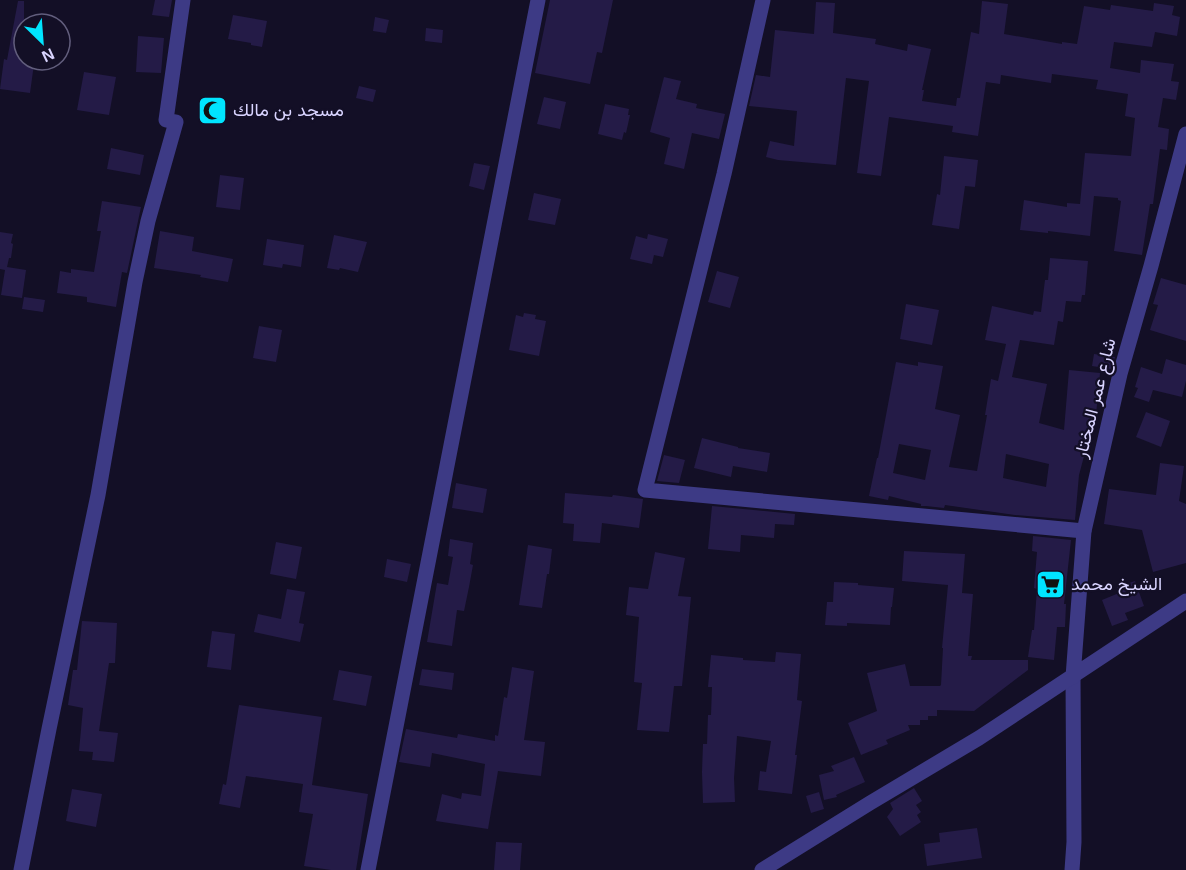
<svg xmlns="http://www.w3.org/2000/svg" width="1186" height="870" font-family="Helvetica,Vazirmatn,sans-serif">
<rect width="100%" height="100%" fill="#130f26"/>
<!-- building -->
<path fill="#241b47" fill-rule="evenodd" d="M155,0H172L169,17L152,15Z
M550,0H613L602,53L597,52L590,84L535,73Z
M18,1H24V62L34,64L30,93L0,89L4,59L7,60Z
M982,1L1008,4L1004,34L1062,44V42L1077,44L1084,6L1110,10L1111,5L1153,11L1154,3L1174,6L1172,15L1180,17L1177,36L1155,32L1152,47L1114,42L1110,68L1140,73L1141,60L1174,64L1171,81L1179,82L1176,100L1163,98L1158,127L1169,129L1167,150L1160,149L1153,204H1150L1142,255L1114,251L1121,201L1118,200V198L1094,196L1090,236L1048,231V233L1020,230L1024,200L1067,207V203L1080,204L1085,153L1131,156L1135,118L1125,116L1128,94L1096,89L1098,80L1052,74L1051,83L1001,75L1000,84L986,82L978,136L952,132L953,126L889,117L881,176L857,173L869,81L846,78L836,165L778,160L766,157L770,141L794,146L797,111L749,106L756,75L770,77L775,30L814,34L816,2L835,3L833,33L876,39L875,44L907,51L908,44L931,49L922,90H924L922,101L956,106L957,98H960L971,32L979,34Z
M233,15L267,21L262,47L251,45V43L228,39Z
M375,17L389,20L386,33L373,31Z
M426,28L443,30L442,43L425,41Z
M138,36L164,38L161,73L136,72Z
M84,72L116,77L109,115L77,110Z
M664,77L681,81L676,99L697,104L696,108L725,114L719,139L692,133L684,169L664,164L670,138L650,132Z
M359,86L376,90L373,102L356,98Z
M544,97L566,102L560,129L537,124Z
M605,104L629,109L628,115H630L626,133L624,132L622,140L598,134Z
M111,148L144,155L140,175L107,169Z
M944,156L978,160L975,187L965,186L959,229L932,225L937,194L940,195Z
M474,163L490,166L484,190L469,186Z
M220,175L244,178L240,210L216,207Z
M534,193L561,199L555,225L528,220Z
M102,201L141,207L127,273L122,272L116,307L87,302V297L57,293L60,271L71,273V269L94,272L101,231H97Z
M160,231L194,237L192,251L233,259L228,282L200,277L201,275L154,268Z
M0,232L13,234L11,243L13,244L11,258H9L7,267L26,270L22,298L1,295L5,270L0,269Z
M648,234L668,239L663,257L654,255L652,264L630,259L636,236L647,239Z
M334,235L367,242L358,272L340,268L339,270L327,268Z
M267,239L304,245L301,267L283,264L282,268L263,265Z
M1050,258L1088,261L1085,295H1082L1081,302L1066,301L1063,322L1058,321L1054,345L1020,340L1012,377L1047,384L1039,423L1064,430L1069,370L1100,373L1096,415H1095L1079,475L1075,520L1015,515L945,505L944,508L926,506H921V504L889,496L888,500L869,496L877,458H878L896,362L918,366V362L943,366L935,409L960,415L949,467L977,471L987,415H985L991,379L998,381L1006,344L985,340L992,306L1033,315L1034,311L1041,312L1045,280H1048ZM899,444L931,450L925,480L893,473ZM1006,454L1049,464L1046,487L1003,478Z
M717,271L739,277L730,308L708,302Z
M1161,278L1186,285V341L1150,330L1158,305L1153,304Z
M24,297L45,300L43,312L22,309Z
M906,304L939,310L932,345L900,339Z
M524,313L536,315L535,319L546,321L539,356L509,350L516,315L523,317Z
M259,326L282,330L276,362L253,358Z
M1094,354L1115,357L1111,369L1092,366Z
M1166,359L1186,365V381L1182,397L1153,390L1149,402L1134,397L1138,388L1135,387L1141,367L1162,374Z
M1146,412L1170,421L1161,447L1136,437Z
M702,438L738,447V448L770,453L767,472L733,466L731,477L694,468Z
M664,455L685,460L679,483L657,481Z
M1160,463L1184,466L1179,501L1186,504V563L1153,572L1142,530L1104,524L1109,489L1156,495Z
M456,483L487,489L483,513L452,508Z
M565,493L612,497L613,495L643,499L639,528L602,523L600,543L573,541L574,524L563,523Z
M712,506L795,514L794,525L775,524L774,538L741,535L740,552L708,549Z
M1033,536L1071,540L1064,604H1066L1065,627H1057L1054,660L1028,657L1032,630H1034L1037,589L1034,588L1037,552L1032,551Z
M450,539L473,543L470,564L473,565L469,587L464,611L457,610L452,646L427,642L437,583L448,585L453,557L448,556Z
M276,542L302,547L296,579L270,574Z
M528,545L552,549L549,574H547L542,608L519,605Z
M904,551L965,554L962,593L973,594L968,656H972L971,660H1028V670L974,711L937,710V716H928V720H920V725H908L910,730L886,740L888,744L861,755L848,723L877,711L867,673L905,664L910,686H940L941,685L943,648H942L948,585L902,581Z
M655,552L685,558L678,596L691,597L682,686H674L669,732L637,730L642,683L634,682L639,617L626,615L629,587L648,589Z
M387,559L411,564L407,582L384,577Z
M1135,581L1144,606L1125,613L1128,620L1112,626L1102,600L1119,593L1117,587Z
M834,582L858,583V585L894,588L892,607H891L890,625L847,623V626L825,625L827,602H833Z
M287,589L305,592L299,623L304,624L300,642L254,632L258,614L281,619Z
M82,621L117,623L115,663H109L99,731L118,733L114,762L92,760L93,752L79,751L83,708L68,705L73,670H77Z
M212,631L235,634L231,670L207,667Z
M776,652L801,654L797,700L802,701L795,755H797L792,794L758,790L760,771L766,772L771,741L737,736L734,778L735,802L703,803L702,772L703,744H707L708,715H711L712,687H708L711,655L743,658V660L775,662Z
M512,667L534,671L524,740L545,742L541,776L498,771L488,829L436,821L442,794L461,799L462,793L481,796L485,764L432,753L430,767L399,762L406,729L457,738L458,734L495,741V735L498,736L504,697L507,698Z
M422,669L454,673L452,690L419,685Z
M339,670L372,676L366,706L333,700Z
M239,705L322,717L312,785L368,794L356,870H331L304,866L313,814L299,812L303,784L246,776L240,808L219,804L223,784L226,785Z
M854,757L865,782L836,795L837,797L824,800L819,775L834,771L831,766Z
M914,788L922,801L916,805L921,812L917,815L921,822L900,836L887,817L893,809L890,803Z
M72,789L102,794L96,827L66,821Z
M819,792L824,809L811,813L806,796Z
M977,828L982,858L927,866L924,844L940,842L939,833Z
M496,842L522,843L520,870H494Z"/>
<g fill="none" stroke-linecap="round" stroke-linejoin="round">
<!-- minor -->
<path stroke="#3d3a85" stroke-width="15" d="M763,0L724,174L645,490L1084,531
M21,870L49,729L98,495L135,282L148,221L176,122L166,120L183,0
M368,870L538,0
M1072,870L1074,842L1073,677"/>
<!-- tertiary -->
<path stroke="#3d3a85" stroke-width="15" d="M1073,677L1084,531L1120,374L1151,266L1186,134
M762,870L870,803L979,738L1186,601"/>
</g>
<!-- icons -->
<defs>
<symbol id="mosque-square" viewBox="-11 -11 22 22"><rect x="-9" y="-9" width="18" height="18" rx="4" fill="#00e5ff" stroke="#130f26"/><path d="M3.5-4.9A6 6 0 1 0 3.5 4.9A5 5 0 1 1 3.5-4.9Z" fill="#111"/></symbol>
<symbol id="supermarket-square" viewBox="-11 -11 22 22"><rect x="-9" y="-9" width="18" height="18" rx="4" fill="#00e5ff" stroke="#130f26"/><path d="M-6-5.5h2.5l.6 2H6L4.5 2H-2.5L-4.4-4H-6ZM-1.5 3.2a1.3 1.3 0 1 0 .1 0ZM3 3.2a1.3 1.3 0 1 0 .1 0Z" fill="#111"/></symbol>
</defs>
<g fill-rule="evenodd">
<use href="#mosque-square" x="196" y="94" width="33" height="33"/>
<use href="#supermarket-square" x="1034" y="568" width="33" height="33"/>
</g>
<g text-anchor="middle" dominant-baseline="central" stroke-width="4.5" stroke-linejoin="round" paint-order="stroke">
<!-- poi labels -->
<g font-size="18" fill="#d9d4ff" stroke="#130f26" text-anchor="start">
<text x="233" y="110">مسجد بن مالك</text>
<text x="1071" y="584">الشيخ محمد</text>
</g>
<!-- street labels -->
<g font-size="18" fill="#d9d4ff" stroke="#130f26">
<text transform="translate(1095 398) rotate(-76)">شارع عمر المختار</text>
</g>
</g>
<!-- north arrow -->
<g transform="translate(42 42) rotate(155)"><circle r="28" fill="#130f26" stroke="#625e7d" stroke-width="1.5"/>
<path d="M0-4.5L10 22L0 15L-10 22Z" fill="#00e5ff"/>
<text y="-9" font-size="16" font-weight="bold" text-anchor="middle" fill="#d9d4ff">N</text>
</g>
</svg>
